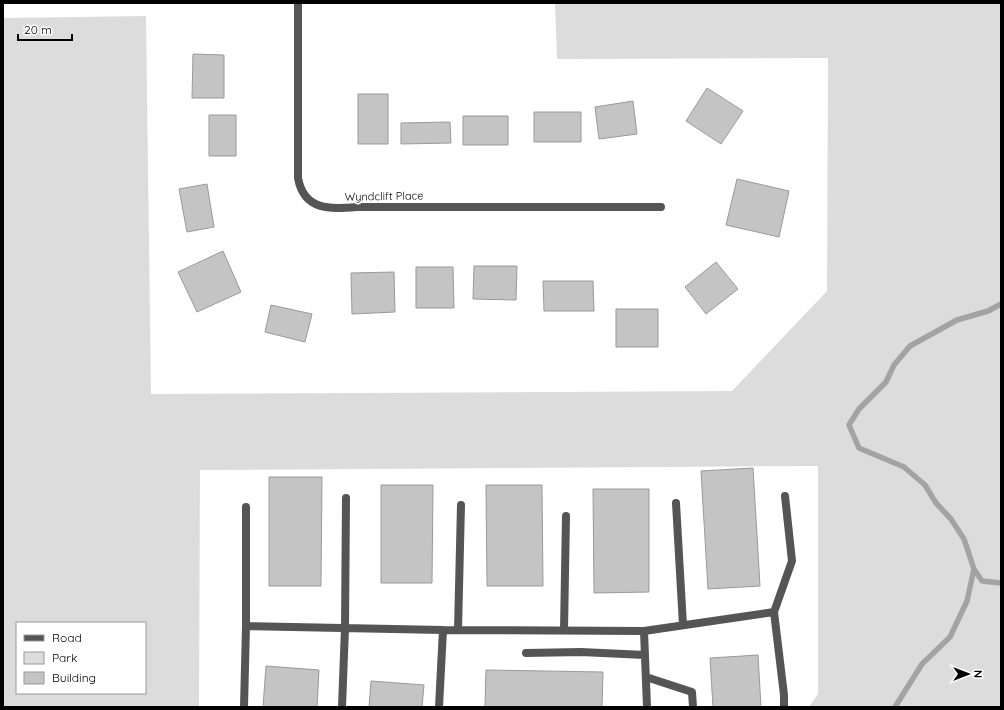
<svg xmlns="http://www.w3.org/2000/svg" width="1004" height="710" font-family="Quicksand,sans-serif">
<rect width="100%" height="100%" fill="#fff"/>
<!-- green -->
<path fill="#dcdcdc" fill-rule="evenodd" d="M555,3H1001V707H809L818,694V466L200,470L199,707H3V18L146,16L151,394L732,391L827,291L828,58L557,59ZM17,623H145V693H17Z"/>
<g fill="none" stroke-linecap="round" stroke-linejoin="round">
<!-- stream -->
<path stroke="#a3a3a3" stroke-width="5.5" d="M974,569L982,581L1001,583
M895,707L922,664L950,637L967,601L974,569L964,539L951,519L936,503L925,485L904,467L859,448L849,425L859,409L886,382L894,365L910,346L957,320L988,311L1001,304"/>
</g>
<!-- building -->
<path fill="#c4c4c4" stroke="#999" d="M193,54L224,55V98H192Z
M707,88L743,111L721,144L686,121Z
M358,94H388V144H358Z
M633,101L637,134L599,139L595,107Z
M534,112H581V142H534Z
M209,115H236V156H209Z
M463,116H508V145H463Z
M450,122L451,143L401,144V123Z
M737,179L789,191L779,237L726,225Z
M207,184L214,227L187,232L179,189Z
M223,251L241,292L197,312L178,272Z
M716,262L738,289L706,314L685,287Z
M474,266H517L516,300L473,299Z
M416,267H453L454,308H416Z
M394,272L395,312L352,314L351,273Z
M543,281H593L594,311H544Z
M271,305L312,314L305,342L265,332Z
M616,309H658V347H616Z
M753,468L760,586L708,589L701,471Z
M269,477H322L321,586H269Z
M381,485H433L432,583H381Z
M486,485H542L543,586H487Z
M593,489H649V592L594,593Z
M758,655L761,707H713L710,658Z
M266,666L319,670L317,707H263Z
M486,670L603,672L602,707H485Z
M371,681L424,685L422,707H369Z"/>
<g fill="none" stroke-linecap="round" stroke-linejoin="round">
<!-- service -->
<path stroke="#555" stroke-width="8" d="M676,503L683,625
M246,507V626L443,630L644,631L647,707
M774,612L792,561L785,496
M458,630L461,505
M564,630L566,516
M644,631L774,612L784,695V707
M526,653L581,652L645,655
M646,677L692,692L693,707
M244,707L246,626
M342,707L345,628L346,498
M439,707L443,630"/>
<!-- minor -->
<path stroke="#555" stroke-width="8" d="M298,3V178C304,211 330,209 357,207H661"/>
</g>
<g text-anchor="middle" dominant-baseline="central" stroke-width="3.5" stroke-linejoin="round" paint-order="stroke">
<!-- street labels -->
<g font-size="11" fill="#000" stroke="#fff">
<text transform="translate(384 196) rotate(-1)">Wyndclift Place</text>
</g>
</g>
<!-- border -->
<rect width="1004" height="710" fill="none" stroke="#000000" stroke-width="8"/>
<!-- legend -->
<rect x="16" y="622" width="130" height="72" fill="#ffffff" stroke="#999999"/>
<rect x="24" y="635" width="20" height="6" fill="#555555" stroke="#999999"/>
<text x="52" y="642" font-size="12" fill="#000000">Road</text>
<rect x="24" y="652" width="20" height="12" fill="#dcdcdc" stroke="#999999"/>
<text x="52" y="662" font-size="12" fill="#000000">Park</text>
<rect x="24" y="672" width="20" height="12" fill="#c4c4c4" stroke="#999999"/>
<text x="52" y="682" font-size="12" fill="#000000">Building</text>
<!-- north arrow -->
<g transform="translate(968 674) rotate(90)" stroke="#ffffff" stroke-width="3" paint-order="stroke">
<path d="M0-3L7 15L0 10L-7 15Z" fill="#000000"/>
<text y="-6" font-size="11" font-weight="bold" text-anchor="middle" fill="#000000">N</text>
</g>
<!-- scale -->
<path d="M18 34v6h54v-6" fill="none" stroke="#000000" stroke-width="2"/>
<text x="24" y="34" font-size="12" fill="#000000" stroke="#ffffff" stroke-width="3" paint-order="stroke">20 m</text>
</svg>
